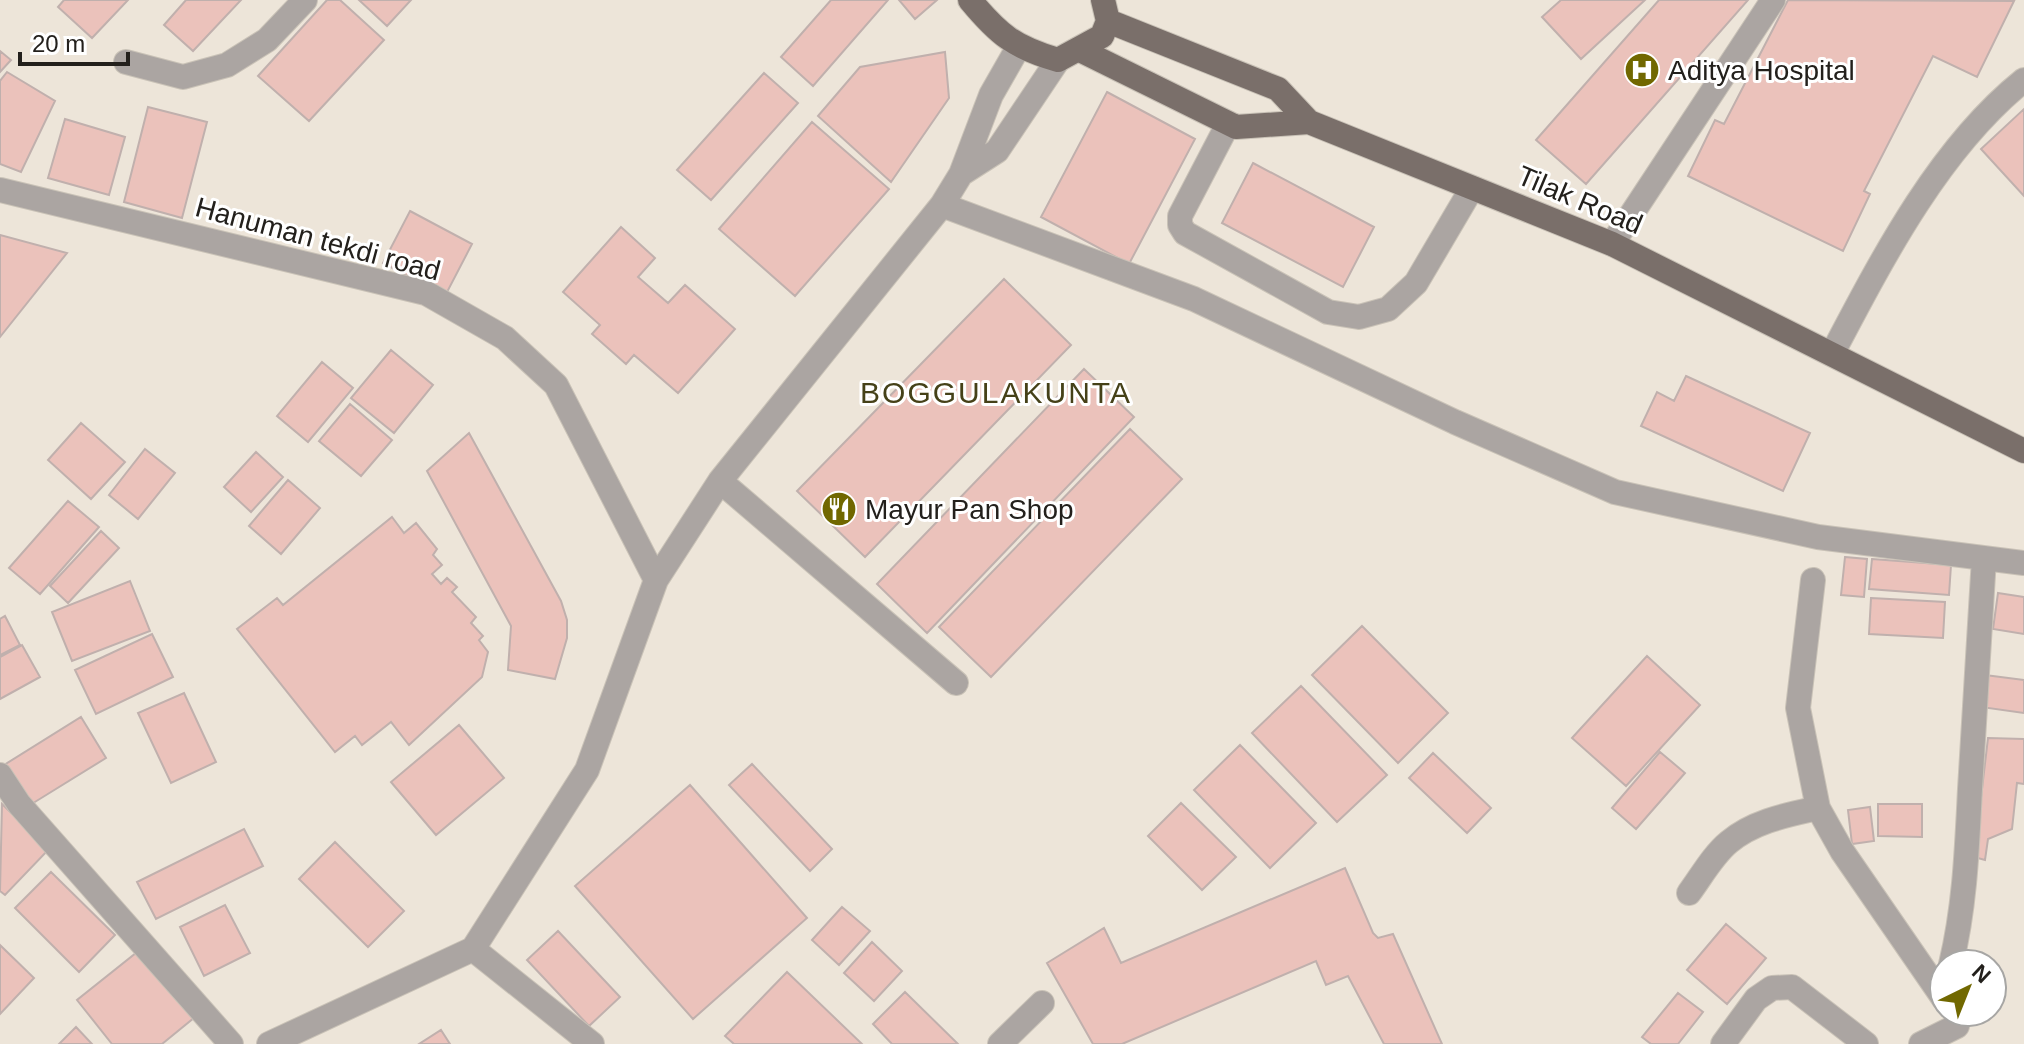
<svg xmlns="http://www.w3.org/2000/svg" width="2024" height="1044" font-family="Arial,sans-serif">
<rect width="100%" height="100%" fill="#ede5d9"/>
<!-- building -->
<path fill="#ebc2bb" stroke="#c0b0ad" stroke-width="2" d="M64,0H128L92,38L58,7Z
M186,0H241L193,51L164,25Z
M327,0H340L384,40L309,121L258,76Z
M359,0H411L387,26Z
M831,0H888L813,86L781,57Z
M899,0H937L915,19Z
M1561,0H1645L1581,59L1542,17Z
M1659,0H1748L1586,184L1536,140Z
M1788,0L2014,1L1977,77L1933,56L1864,191L1870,194L1843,251L1688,176L1715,120L1724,124Z
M0,51L11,60L0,72Z
M945,52L949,98L891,182L818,116L860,67Z
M7,72L55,101L21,172L0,164V81Z
M764,73L798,103L711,200L677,170Z
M1107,92L1195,139L1129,264L1041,217Z
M148,107L207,122L182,218L124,202Z
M2024,109V196L1981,149Z
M65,119L125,137L109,195L48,178Z
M812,122L889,189L795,296L719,229Z
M1253,163L1374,227L1343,287L1222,223Z
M410,211L472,244L445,296L383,263Z
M621,227L655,258L638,277L668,303L685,285L735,329L678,393L634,355L626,364L592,334L600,325L563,292Z
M0,235L67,253L0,337Z
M1004,279L1071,345L865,557L797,491Z
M391,350L433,385L394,433L351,398Z
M322,362L353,388L308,442L277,416Z
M1084,369L1134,417L927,633L877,584Z
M1686,376L1810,433L1783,491L1641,426L1657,392L1674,401Z
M350,404L392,440L361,476L319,441Z
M81,423L125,462L91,499L48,460Z
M1130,429L1182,479L991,677L939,627Z
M469,433L561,601L567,620V638L555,679L508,670L511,626L427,471Z
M145,449L175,473L138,519L109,495Z
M256,452L283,477L251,512L224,487Z
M288,480L320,508L281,554L249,526Z
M68,501L99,527L40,594L9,568Z
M392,517L404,533L416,523L437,549L433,555L442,565L432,574L441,584L447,578L457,587L452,592L476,617L471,623L483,636L479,640L488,652L482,677L409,745L391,722L362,745L355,736L335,752L237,629L277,598L283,605Z
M101,531L119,548L68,603L50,586Z
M1845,557L1867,559L1864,597L1841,595Z
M1872,559L1951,565L1949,595L1869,589Z
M130,581L150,631L72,661L52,612Z
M1998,593L2024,597V634L1993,629Z
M1871,598L1945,602L1943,638L1869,634Z
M5,616L20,645L0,655V619Z
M1362,626L1448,713L1398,763L1312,675Z
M152,634L173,677L96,714L75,670Z
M22,645L40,677L0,699V657Z
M1647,656L1700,705L1626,786L1572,738Z
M1985,675L2024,680V713L1981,707Z
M1301,686L1387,775L1337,822L1252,733Z
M184,693L216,762L171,783L138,713Z
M81,717L106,758L30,805L4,765Z
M459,725L504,778L436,835L391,782Z
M1988,738L2024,739V784L2017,783L2012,829L1988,839L1985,860L1974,857Z
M1240,745L1316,823L1270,868L1194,790Z
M1660,752L1685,773L1636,829L1612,808Z
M1433,753L1491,808L1467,833L1409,778Z
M752,764L832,849L810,871L729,785Z
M690,785L807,918L693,1019L575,886Z
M1181,803L1236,857L1202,890L1148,836Z
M2,804L49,849L5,895L0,891Z
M1878,804H1922V837L1878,836Z
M1870,807L1874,841L1852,844L1848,810Z
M244,829L263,866L156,919L137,882Z
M335,842L404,911L368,947L299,879Z
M1345,868L1373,933L1378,938L1393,934L1442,1044H1384L1348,976L1326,985L1316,961L1122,1044H1093L1047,963L1104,928L1121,963Z
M51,872L115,935L79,972L15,908Z
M225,905L250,953L204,976L180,927Z
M842,907L870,931L839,965L812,940Z
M1726,924L1766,958L1727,1004L1687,970Z
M558,931L620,997L589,1026L527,960Z
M872,942L902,971L874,1001L844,973Z
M0,945L34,978L0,1014Z
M141,949L195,1017L162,1044H112L77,1000Z
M787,972L862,1044H734L725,1036Z
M905,992L958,1044H892L873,1024Z
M1678,993L1703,1012L1678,1044H1651L1642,1037Z
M76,1027L92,1044H59Z
M441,1030L450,1044H419Z"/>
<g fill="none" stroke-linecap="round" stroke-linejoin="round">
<defs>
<path id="minor" d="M126,62L183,77L227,65L267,40L305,0
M1228,124L1180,216V225L1185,233L1328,312L1359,317L1388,309L1416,283L1472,188
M961,174L997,151L1058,60
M0,190L426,293L505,338L556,385L656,580
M942,205L1194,299L1455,422L1615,492L1818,537L2024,563
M1612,244L1773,0
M1832,354C1882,259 1939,148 2024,80
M720,481L956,683
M1813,580L1798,708L1818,808L1842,851L1944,999
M0,775L19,804L231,1044
M1689,893C1701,877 1713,855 1729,842C1754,821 1787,815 1818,808
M473,949L592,1044
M1951,964C1965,906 1967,848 1970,789C1974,712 1979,635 1984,558
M269,1044L473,949L587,770L656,580L720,481L942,205L961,174L991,95L1019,46
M1000,1044L1042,1003
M1723,1044L1756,999L1772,988L1792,987L1866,1044
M1921,1044L1957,1026"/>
<path id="major" d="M970,0C999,35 1014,47 1058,60L1102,36L1108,21L1103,0
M1108,21L1278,89L1309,122L1612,244L2024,451
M1080,50L1236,127L1309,122"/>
</defs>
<!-- minor casing -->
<use href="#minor" stroke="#c9c2b7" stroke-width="26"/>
<!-- major casing -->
<use href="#major" stroke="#c9c2b7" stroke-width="26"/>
<!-- minor -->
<use href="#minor" stroke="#aba5a2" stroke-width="24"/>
<!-- major -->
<use href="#major" stroke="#7a6f6a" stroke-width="24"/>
</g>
<!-- icons -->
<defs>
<symbol id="hospital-disc" viewBox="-11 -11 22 22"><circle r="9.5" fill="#716800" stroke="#fff"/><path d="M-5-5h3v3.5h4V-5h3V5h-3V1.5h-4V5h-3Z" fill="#fff"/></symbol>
<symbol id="restaurant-disc" viewBox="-11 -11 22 22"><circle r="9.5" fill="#716800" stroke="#fff"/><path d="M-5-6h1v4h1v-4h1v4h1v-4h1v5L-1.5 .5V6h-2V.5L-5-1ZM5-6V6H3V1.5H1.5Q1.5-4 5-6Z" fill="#fff"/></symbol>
</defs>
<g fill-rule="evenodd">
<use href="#hospital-disc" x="1622" y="50" width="40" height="40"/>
<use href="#restaurant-disc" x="819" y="489" width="40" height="40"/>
</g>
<g text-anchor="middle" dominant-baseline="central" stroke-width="6" stroke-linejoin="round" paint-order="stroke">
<!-- poi labels -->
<g font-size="28" fill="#23201c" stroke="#fff" text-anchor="start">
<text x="1668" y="70">Aditya Hospital</text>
<text x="865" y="509">Mayur Pan Shop</text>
</g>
<!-- street labels -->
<g font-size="28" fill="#23201c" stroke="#fff">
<text transform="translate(1580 200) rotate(23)">Tilak Road</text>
<text transform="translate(318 239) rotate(15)">Hanuman tekdi road</text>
</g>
<!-- neighbourhood labels -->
<g font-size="30" letter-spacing="2" fill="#454118" stroke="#fff">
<text x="996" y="392">BOGGULAKUNTA</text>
</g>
</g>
<!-- north arrow -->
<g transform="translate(1968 988) rotate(43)"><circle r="38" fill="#ffffff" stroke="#a7a6a4" stroke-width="2"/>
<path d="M0-6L14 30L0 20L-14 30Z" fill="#716800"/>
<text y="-12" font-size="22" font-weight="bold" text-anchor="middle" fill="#23201c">N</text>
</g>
<!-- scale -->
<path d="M20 52v12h108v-12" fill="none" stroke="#23201c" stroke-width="4"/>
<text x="32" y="52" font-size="24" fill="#23201c" stroke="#ffffff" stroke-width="6" paint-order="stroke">20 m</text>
</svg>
